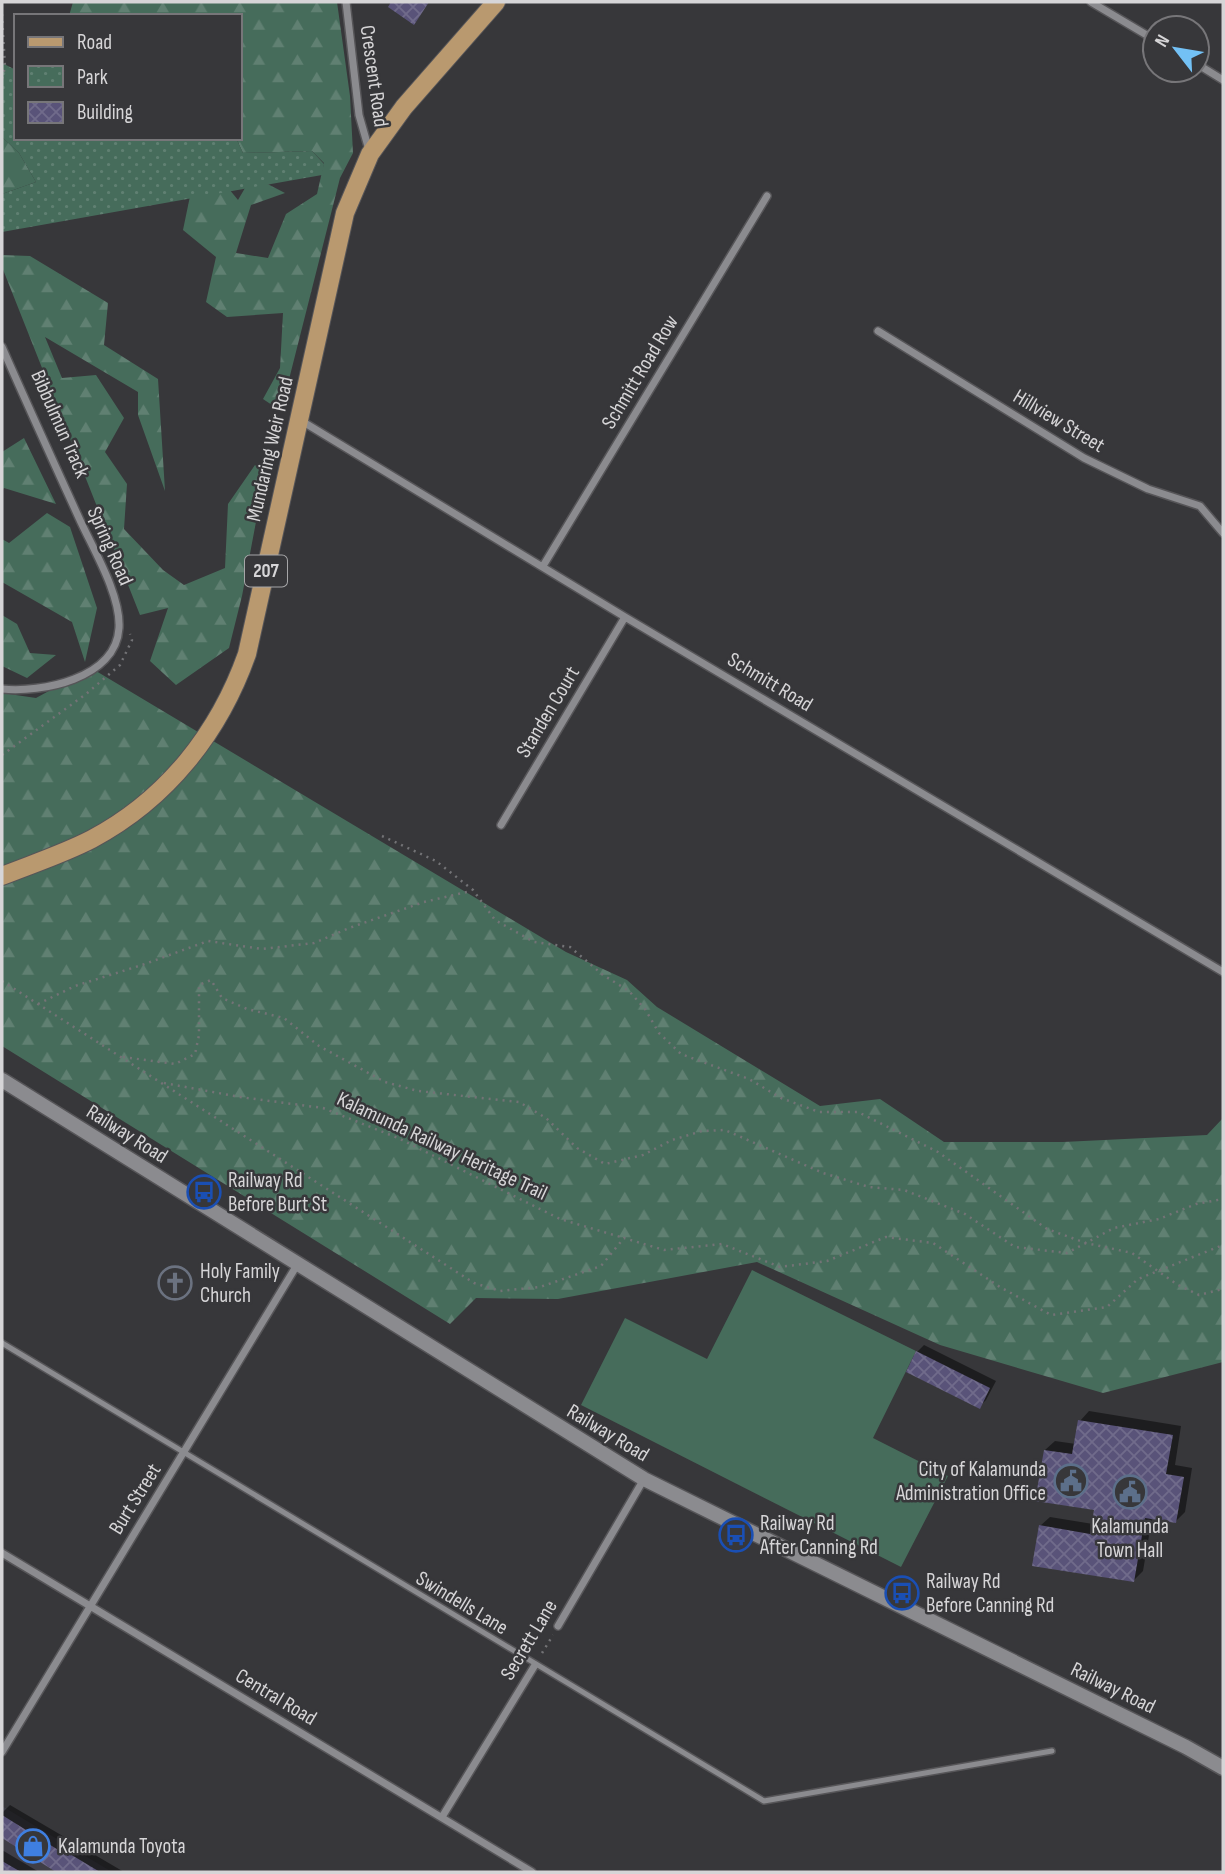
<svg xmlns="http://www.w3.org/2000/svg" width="1225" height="1874" font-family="'Sofia Sans Condensed',sans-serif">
<defs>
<pattern id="forest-firs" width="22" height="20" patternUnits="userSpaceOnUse" patternTransform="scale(1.75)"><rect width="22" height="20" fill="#466c5b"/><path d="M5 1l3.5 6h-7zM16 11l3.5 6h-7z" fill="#608072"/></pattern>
<pattern id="park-dots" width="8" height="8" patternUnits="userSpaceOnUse" patternTransform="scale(1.75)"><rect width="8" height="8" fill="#466c5b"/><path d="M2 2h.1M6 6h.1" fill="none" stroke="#608072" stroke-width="1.8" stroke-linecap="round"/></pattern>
<pattern id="building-cross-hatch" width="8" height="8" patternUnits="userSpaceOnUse" patternTransform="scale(1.75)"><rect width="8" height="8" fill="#595379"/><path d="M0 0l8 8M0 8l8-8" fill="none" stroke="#706b8b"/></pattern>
</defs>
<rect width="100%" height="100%" fill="#37373a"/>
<!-- built -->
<path fill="#3f3e47" d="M2,1806L112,1872H2Z"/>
<!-- forest -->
<path fill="url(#forest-firs)" d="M73,2H337L350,96L353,153L340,178L281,411L263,399L280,368L283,313L227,317L206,302L216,257L183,230L195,172L220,178L238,200L252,176L285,193L251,205L236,253L268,258L286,214L317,194L324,163L312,151L243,153L236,138H240V16H69Z
M2,137L19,153L36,182L2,194Z
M2,255L30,256L108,303L104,345L158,379L165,491L138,415V392L45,337L62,378L96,375L124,418L105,452L127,484L124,529L163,570L184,585L225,568L228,504L255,465L265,474L242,596L229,648L176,685L150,661L168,608L140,615L2,267Z
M24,438L56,504L4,488L2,490V452Z
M47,513L70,527L97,608L85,662L72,622L2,582V539L9,543Z
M2,615L17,624L30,653L56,655L27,678L2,666Z
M91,668L566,952L627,980L657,1007L820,1106L880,1099L944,1142H1063L1207,1135L1223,1118V1362L1103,1393L940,1345L757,1262L558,1299L476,1298L450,1324L2,1046V693L36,698Z"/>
<!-- park -->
<path fill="url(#park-dots)" d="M2,63L16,70V138H236L243,153L312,151L324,164L322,175L2,232V194L36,182L19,153L2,137Z"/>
<!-- garden -->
<path fill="#466c5b" d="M752,1270L916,1351L873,1438L948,1476L901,1567L581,1405L625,1318L707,1359Z"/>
<!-- shadow -->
<path fill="#0007" d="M924,1345L996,1381L986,1400L979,1407L917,1352Z
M1089,1411L1181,1426L1175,1465L1192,1468L1185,1512L1176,1521L1152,1518L1143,1571L1134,1580L1040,1526L1050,1517L1093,1524L1096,1509L1045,1450L1055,1441L1076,1444L1080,1421Z
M10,1805L124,1872H58L59,1871L2,1835V1813Z
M2,1850L39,1872H2Z"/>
<!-- building -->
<path fill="url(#building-cross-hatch)" d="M391,2H429L414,25L388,7Z
M916,1351L990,1388L980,1409L906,1372Z
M1078,1420L1173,1435L1166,1474L1184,1477L1176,1523L1145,1518L1134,1582L1032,1566L1039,1525L1090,1534L1094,1510L1035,1501L1044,1450L1072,1454Z
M2,1815L68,1856L70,1854L100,1872H56L2,1838Z
M2,1861L21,1872H2Z"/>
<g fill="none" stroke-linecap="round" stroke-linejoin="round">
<defs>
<path id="lane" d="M2,1343L764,1801L1052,1751"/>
<path id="street" d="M346,2L359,115L369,150
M1091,2L1155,40
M1197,64L1223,80
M878,331L1084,458L1148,489L1200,506L1223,533
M2,347C27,404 53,461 79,518C93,549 121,595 119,628C116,679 41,693 2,689
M300,420L625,617L1223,972
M543,566L767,196
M501,825L625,617
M2,1553L532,1872
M558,1626L644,1479
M2,1752L297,1265
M442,1817L535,1665"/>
<path id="secondary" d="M2,1080L644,1479L1186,1747L1223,1768"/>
<path id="primary" d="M2,876C32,864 63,854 92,839C167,799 219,733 247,654L345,213L370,154L404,107L496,2"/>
</defs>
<!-- lane casing -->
<use href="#lane" stroke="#565558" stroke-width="8"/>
<!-- street casing -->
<use href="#street" stroke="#565558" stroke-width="10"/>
<!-- secondary casing -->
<use href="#secondary" stroke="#565558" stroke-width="17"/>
<!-- primary casing -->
<use href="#primary" stroke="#565558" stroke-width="20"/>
<!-- path -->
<path stroke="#737376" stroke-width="2.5" stroke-dasharray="2 5" stroke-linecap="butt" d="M2,14L5,67L2,79
M2,755L86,694L120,665L132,640L130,634
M382,836L436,861L473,890L495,920L534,942L570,947L603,975L629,991L645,1009L659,1033L681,1054L749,1079L781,1098L819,1112H858L938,1152L1047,1229L1086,1243L1132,1253L1178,1285L1199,1295L1223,1289
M2,981L474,1283L500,1291L540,1287L601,1266L624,1238L664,1250L722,1244L780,1267L827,1261L886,1237L933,1243L1000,1287L1051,1315L1107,1307L1138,1279L1223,1245
M38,1004L75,986L142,965L208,941L262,949L314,943L349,928L424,902L471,891
M123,1057L175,1064L195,1054L199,1035V985L211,980L222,998L247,1009L284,1018L319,1046L385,1082L418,1091L519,1102L546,1118L577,1148L605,1164L643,1155L672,1140L702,1131L725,1130L823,1173L869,1187L904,1190L965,1214L1015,1247L1067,1253L1114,1228L1159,1219L1196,1204L1223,1199
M164,1083L240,1097L323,1108L398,1138L560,1219L624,1238
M542,1653L553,1635"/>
<!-- lane -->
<use href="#lane" stroke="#8b8b8f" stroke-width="5"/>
<!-- street -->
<use href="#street" stroke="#8b8b8f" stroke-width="7"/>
<!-- secondary -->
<use href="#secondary" stroke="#8b8b8f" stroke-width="14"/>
<!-- primary -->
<use href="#primary" stroke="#b9996f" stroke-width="18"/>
</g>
<!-- icons -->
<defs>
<symbol id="bus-ring" viewBox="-11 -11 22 22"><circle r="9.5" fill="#37373a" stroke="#1a4fb4" stroke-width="1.5"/><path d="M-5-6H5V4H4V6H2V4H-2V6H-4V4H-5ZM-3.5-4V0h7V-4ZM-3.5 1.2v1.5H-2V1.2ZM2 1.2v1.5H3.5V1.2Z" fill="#1a4fb4"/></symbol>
<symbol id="church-ring" viewBox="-11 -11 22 22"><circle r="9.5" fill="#37373a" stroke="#6b7280" stroke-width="1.5"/><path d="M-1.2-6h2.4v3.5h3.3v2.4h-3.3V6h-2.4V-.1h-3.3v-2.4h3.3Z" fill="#6b7280"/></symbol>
<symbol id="civic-ring" viewBox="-11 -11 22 22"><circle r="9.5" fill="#37373a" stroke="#5c6f8a" stroke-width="1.5"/><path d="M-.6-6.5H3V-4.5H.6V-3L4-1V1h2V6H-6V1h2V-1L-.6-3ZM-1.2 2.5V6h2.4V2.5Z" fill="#5c6f8a"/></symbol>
<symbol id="shop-ring" viewBox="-11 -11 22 22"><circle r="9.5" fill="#37373a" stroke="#3f7fe0" stroke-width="1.5"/><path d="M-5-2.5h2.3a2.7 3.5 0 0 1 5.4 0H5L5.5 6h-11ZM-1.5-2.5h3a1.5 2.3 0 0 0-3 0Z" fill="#3f7fe0"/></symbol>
</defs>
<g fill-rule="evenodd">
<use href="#bus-ring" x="185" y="1173" width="38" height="38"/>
<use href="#church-ring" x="156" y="1264" width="38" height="38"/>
<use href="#civic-ring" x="1052" y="1462" width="38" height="38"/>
<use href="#civic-ring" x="1111" y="1473" width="38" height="38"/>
<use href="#bus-ring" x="717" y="1516" width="38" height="38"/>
<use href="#bus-ring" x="883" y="1574" width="38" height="38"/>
<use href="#shop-ring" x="14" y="1827" width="38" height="38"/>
</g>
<g text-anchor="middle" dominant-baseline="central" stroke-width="5" stroke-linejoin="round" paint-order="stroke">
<!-- shield labels -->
<rect fill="#37373a" stroke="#a6a6a8" stroke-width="2" x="245" y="555.5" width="42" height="31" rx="5"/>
<g font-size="19" font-weight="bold" fill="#d6d5d7">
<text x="266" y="571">207</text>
</g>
<!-- street labels -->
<g font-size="21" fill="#d6d5d7" stroke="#37373a">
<text transform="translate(374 76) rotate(82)">Crescent Road</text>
<text transform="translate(640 372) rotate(-59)">Schmitt Road Row</text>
<text transform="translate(1059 421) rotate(31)">Hillview Street</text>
<text transform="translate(60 424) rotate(66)">Bibbulmun Track</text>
<text transform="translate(270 449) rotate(-77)">Mundaring Weir Road</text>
<text transform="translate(110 546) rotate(66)">Spring Road</text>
<text transform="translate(770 682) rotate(31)">Schmitt Road</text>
<text transform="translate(548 712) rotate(-59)">Standen Court</text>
<text transform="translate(127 1134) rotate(32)">Railway Road</text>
<text transform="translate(442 1146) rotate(25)">Kalamunda Railway Heritage Trail</text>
<text transform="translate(608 1433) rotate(31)">Railway Road</text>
<text transform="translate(135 1499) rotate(-58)">Burt Street</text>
<text transform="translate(462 1603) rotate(31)">Swindells Lane</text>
<text transform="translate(529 1640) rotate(-59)">Secrett Lane</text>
<text transform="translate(1113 1688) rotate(26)">Railway Road</text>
<text transform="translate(276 1697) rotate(31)">Central Road</text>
</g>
<!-- poi labels -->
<g font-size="21" fill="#d6d5d7" stroke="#37373a" text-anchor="start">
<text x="228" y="1180">Railway Rd<tspan x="228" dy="24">Before Burt St</tspan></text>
<text x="200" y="1271">Holy Family<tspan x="200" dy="24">Church</tspan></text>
<text x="1046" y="1469" text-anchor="end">City of Kalamunda<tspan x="1046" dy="24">Administration Office</tspan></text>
<text x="760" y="1523">Railway Rd<tspan x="760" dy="24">After Canning Rd</tspan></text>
<text x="1130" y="1526" text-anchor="middle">Kalamunda<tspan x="1130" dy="24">Town Hall</tspan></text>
<text x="926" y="1581">Railway Rd<tspan x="926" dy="24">Before Canning Rd</tspan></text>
<text x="58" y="1846">Kalamunda Toyota</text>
</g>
</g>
<!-- border -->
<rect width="1225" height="1874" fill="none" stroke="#d6d5d7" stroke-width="7"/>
<!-- legend -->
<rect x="14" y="14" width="228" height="126" fill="#37373a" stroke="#777679" stroke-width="2"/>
<rect x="28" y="37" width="35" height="10" fill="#b9996f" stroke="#777679" stroke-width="2"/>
<text x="77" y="49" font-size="21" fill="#d6d5d7">Road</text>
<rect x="28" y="66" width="35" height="21" fill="url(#park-dots)" stroke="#777679" stroke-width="2"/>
<text x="77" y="84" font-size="21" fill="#d6d5d7">Park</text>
<rect x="28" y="102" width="35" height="21" fill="url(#building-cross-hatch)" stroke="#777679" stroke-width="2"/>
<text x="77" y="119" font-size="21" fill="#d6d5d7">Building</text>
<!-- north arrow -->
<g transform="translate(1176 49) rotate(301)"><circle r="33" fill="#37373a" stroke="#777679" stroke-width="2"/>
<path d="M0-5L12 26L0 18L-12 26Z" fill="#73c1f5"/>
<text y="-10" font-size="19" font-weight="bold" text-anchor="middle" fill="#d6d5d7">N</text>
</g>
</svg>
